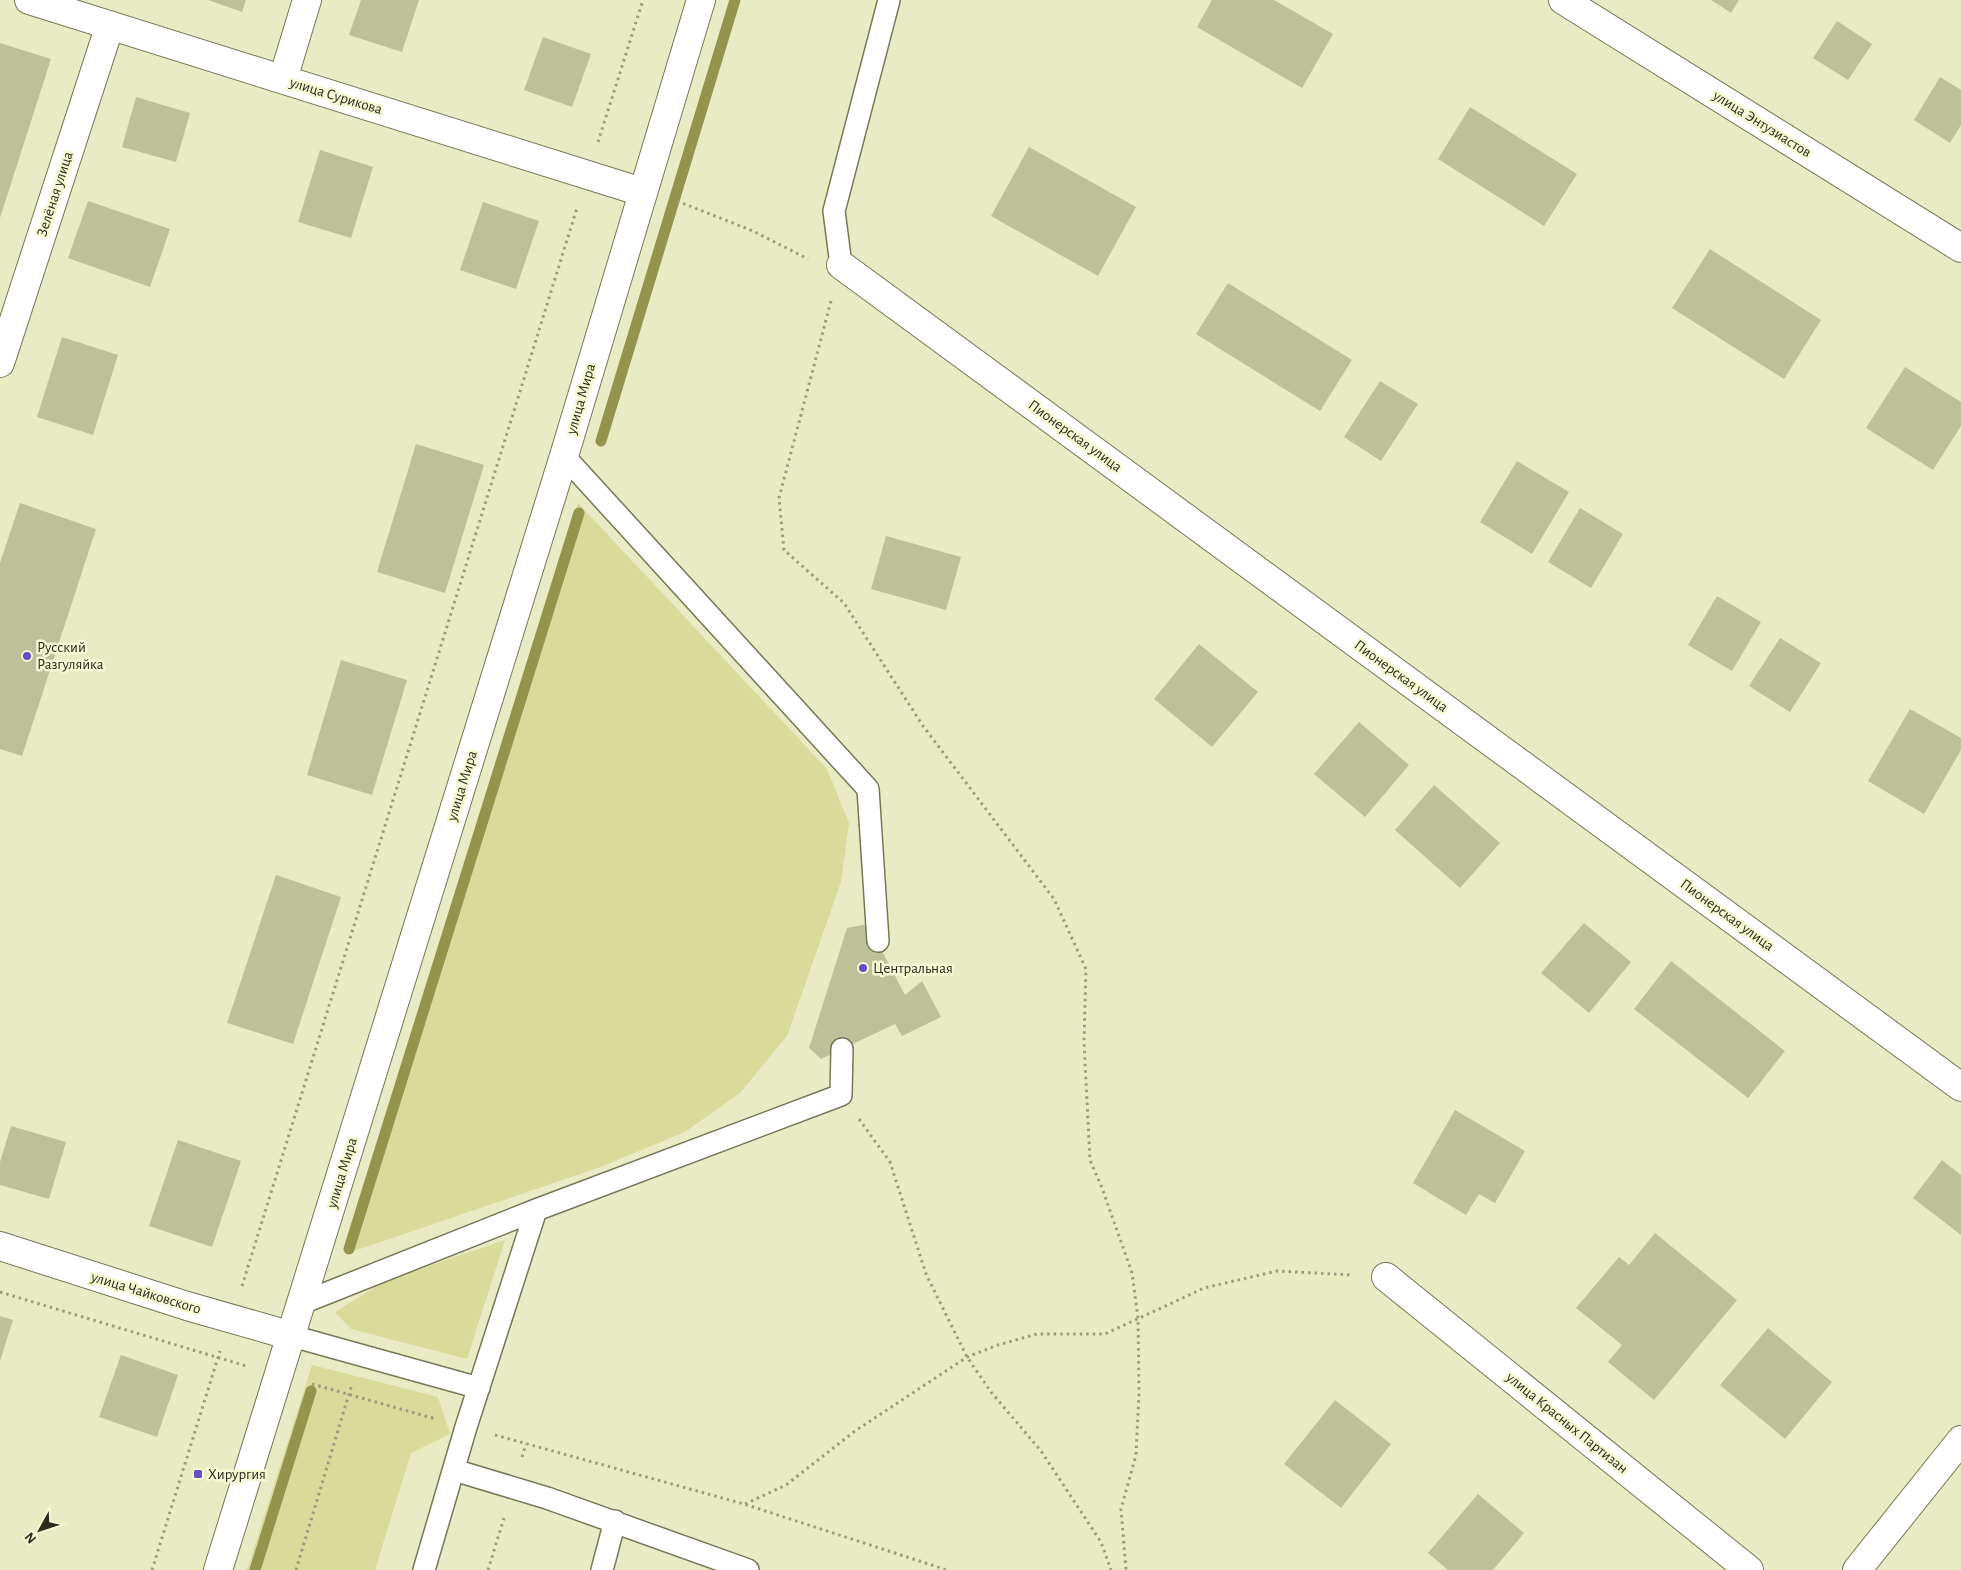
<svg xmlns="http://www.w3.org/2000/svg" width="1961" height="1570" font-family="'Alegreya Sans',sans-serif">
<rect width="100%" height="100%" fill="#e9ebc5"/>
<!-- green -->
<path fill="#d8db9a" d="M578,503L827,769L849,823L841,882L787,1036L740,1093L685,1132L598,1168L345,1254Z
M505,1240L467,1359L351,1329L335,1312L385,1281Z
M312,1365L438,1397L450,1434L411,1453L375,1570H247Z"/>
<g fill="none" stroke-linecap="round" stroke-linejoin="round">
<!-- stream -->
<path stroke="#93954e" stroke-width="11" d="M601,441L735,0
M349,1249L579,513
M255,1570L311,1391"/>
</g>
<!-- building -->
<path fill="#bec09c" d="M208,0H246L242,12Z
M361,0H419L402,52L349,35Z
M1212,0H1274L1333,34L1302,88L1197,27Z
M1711,0H1739L1731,13Z
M1837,21L1872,44L1848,80L1813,58Z
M543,37L591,54L572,107L524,90Z
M0,43L51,59L0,218Z
M1940,77L1961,90V125L1950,143L1914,120Z
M136,97L190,113L176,162L122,147Z
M1470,107L1577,174L1544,226L1438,159Z
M1029,147L1136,207L1098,276L991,216Z
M320,150L373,167L351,238L298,222Z
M88,201L170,229L150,287L68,258Z
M483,202L539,221L516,289L460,270Z
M1710,249L1821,320L1784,379L1672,308Z
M1228,283L1352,360L1320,411L1196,334Z
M62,337L118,355L93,435L37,417Z
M1905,367L1961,402V426L1933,470L1866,428Z
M1380,381L1418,404L1381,461L1344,437Z
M416,444L484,465L445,593L377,572Z
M1517,461L1569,492L1532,554L1480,522Z
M20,503L96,529L22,756L0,749V563Z
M1580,508L1623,534L1591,588L1548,562Z
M886,536L961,557L946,610L871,589Z
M1717,596L1761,622L1732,671L1688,645Z
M1780,638L1821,663L1790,712L1749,686Z
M1199,644L1258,692L1212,747L1154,699Z
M341,660L407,680L372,795L307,775Z
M1910,709L1961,738V750L1924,814L1868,781Z
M1359,722L1409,765L1365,817L1314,774Z
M1434,785L1500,843L1460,888L1395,830Z
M276,875L341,897L293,1044L227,1023Z
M1584,923L1631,962L1589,1013L1541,973Z
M868,924L905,995L922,981L941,1017L902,1036L895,1024L821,1059L809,1048L847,928Z
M1671,961L1785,1051L1748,1098L1634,1009Z
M1455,1110L1525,1151L1495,1203L1479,1194L1466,1215L1413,1183Z
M11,1126L66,1142L49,1199L0,1185V1162Z
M178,1140L241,1161L212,1247L149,1226Z
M1942,1160L1961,1175V1235L1913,1198Z
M1655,1233L1737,1300L1654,1400L1608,1362L1622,1345L1576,1308L1619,1257L1629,1265Z
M0,1316L13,1320L0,1361Z
M1768,1328L1832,1382L1785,1439L1720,1385Z
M121,1355L178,1375L157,1437L99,1417Z
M1335,1400L1391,1444L1341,1508L1284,1464Z
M1478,1494L1524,1533L1493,1570H1448L1428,1553Z"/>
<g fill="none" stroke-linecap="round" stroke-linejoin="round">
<defs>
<path id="lane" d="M841,265L834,211L889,0
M564,456L868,789L878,941
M302,1303L536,1210L841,1095L842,1049
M292,1336L479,1388
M454,1470L547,1498L748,1570
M424,1570L466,1427L536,1210
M602,1570L615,1521"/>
<path id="street" d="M29,0L642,192
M1563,0L1961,248
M283,79L307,0
M841,265L1961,1087
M0,363L110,25
M0,1246L187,1306L292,1336
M1386,1277L1749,1570
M1857,1570L1961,1440"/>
<path id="secondary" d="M218,1570L564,456L701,0"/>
</defs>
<!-- lane casing -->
<use href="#lane" stroke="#767856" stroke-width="24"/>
<!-- street casing -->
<use href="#street" stroke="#767856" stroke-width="30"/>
<!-- secondary casing -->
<use href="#secondary" stroke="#767856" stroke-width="30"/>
<!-- path -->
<path stroke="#9a9c80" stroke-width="3" stroke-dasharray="2.5 4" stroke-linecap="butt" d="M598,142L643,0
M677,201L753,231L808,259
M831,301L779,498L784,550L844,603L923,726L1054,899L1086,969L1084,1042L1090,1160L1102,1188L1132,1273L1138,1318L1139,1393L1136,1455L1121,1509L1126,1570
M859,1119L890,1162L926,1274L967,1357L991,1392L1041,1451L1101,1542L1111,1570
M242,1286L577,208
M0,1292L246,1366
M312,1384L436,1419
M495,1435L744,1504L947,1570
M522,1457L526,1444
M745,1504L786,1485L855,1431L967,1357L998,1345L1037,1334H1105L1204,1288L1277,1271L1353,1275
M152,1570L220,1351
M296,1570L352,1384
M488,1570L504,1518"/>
<!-- lane -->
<use href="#lane" stroke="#fff" stroke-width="21"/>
<!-- street -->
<use href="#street" stroke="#fff" stroke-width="28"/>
<!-- secondary -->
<use href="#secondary" stroke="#fff" stroke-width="28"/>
</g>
<!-- markers -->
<g fill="#6a4dc6" stroke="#f6f8d2" stroke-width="2">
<circle cx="27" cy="656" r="5"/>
<circle cx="863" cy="968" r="5"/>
<rect x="193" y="1469" width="10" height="10" rx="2.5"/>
</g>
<g text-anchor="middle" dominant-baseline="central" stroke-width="5" stroke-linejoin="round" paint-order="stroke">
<!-- street labels -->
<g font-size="15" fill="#2a2b1d" stroke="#f6f8d2">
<text transform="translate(336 96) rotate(17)">улица Сурикова</text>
<text transform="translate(1762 124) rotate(32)">улица Энтузиастов</text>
<text transform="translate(55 194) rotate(-72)">Зелёная улица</text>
<text transform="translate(581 399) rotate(-74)">улица Мира</text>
<text transform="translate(1075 436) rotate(36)">Пионерская улица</text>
<text transform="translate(1401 676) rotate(36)">Пионерская улица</text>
<text transform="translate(462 786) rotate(-73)">улица Мира</text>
<text transform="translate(1727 915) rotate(36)">Пионерская улица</text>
<text transform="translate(342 1173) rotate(-73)">улица Мира</text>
<text transform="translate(146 1293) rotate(17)">улица Чайковского</text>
<text transform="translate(1567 1423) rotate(39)">улица Красных Партизан</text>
</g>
<!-- poi labels -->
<g font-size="15" fill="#2a2b1d" stroke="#f6f8d2" text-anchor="start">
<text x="37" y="647">Русский<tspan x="37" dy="17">Разгуляйка</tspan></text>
<text x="873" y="968">Центральная</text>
<text x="208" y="1474">Хирургия</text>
</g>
</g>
<!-- north arrow -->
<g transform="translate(40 1530) rotate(230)" stroke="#f6f8d2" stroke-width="4" paint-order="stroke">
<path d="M0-4L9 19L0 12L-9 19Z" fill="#2a2b1d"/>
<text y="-8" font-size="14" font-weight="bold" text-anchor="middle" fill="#2a2b1d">N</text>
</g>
</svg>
